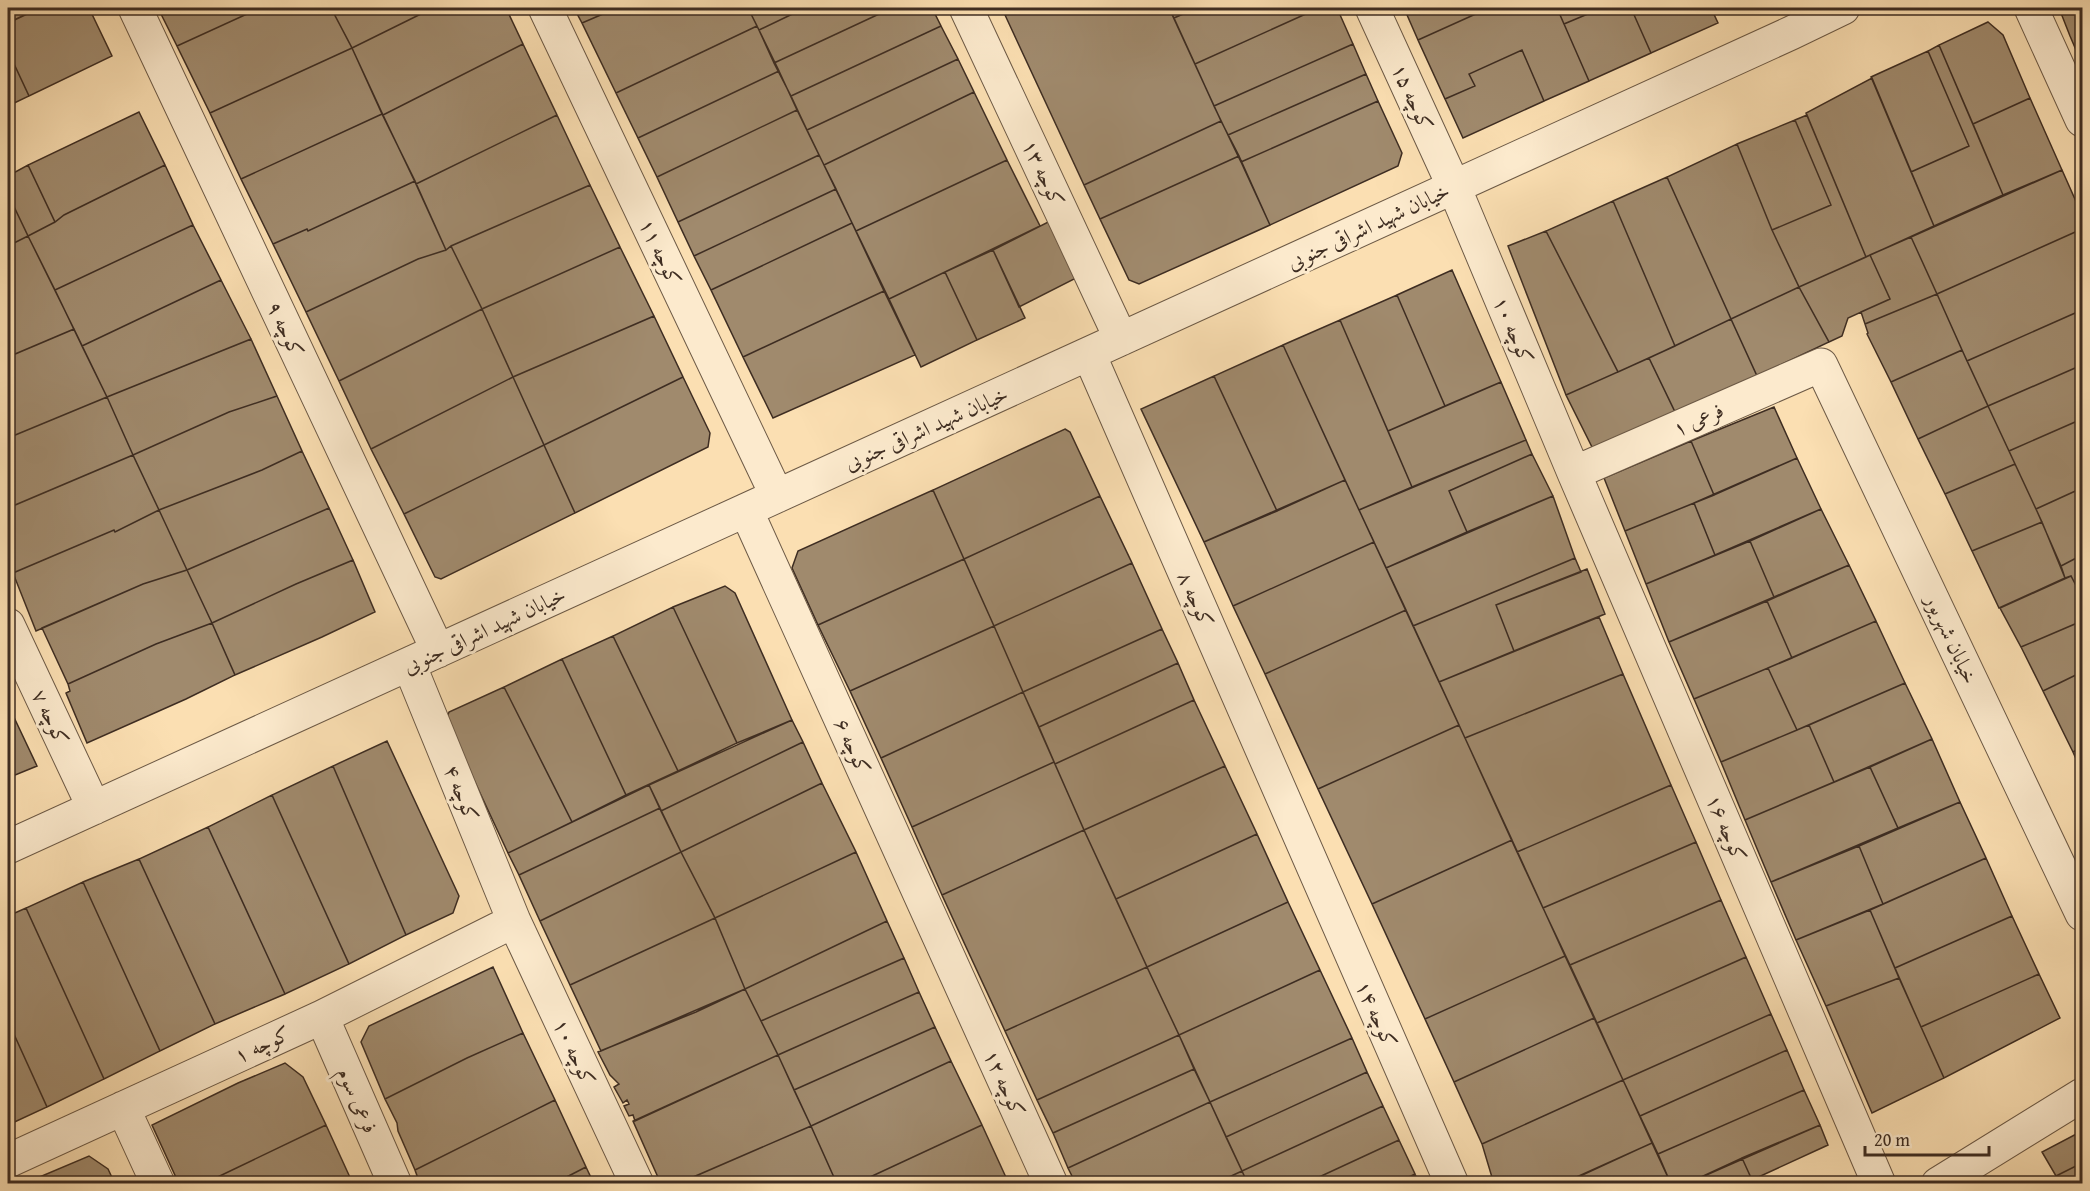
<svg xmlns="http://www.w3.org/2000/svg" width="2090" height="1191" font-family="'Gentium Book Plus',Amiri,serif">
<rect width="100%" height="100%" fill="#fbdfb2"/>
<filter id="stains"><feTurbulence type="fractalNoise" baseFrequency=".00333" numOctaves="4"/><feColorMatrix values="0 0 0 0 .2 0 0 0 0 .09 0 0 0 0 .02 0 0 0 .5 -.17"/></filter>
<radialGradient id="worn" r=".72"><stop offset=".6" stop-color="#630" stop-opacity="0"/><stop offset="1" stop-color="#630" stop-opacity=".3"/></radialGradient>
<!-- building -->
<path fill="#a08a6d" stroke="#3e2d22" stroke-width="1.5" d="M8,8H39L8,23Z
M40,8H89L112,56L29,96L8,51V23Z
M158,8H260L177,46Z
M260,8H331L352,48L210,113L177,46Z
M331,8H433L352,48Z
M433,8H506L523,44L383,115L352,48Z
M574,8H617L582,23Z
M616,8H748L757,26L616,93L582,23Z
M748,8H805L759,30Z
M805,8H892L774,63L759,30Z
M892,8H932L941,26L791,96L774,63Z
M1022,8H1169L1221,121L1084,185L1005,15Z
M1169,8H1197L1174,18Z
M1197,8H1319L1195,64L1174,18Z
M1319,8H1337L1353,44L1214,106L1195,64Z
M1404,8H1489L1418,40Z
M1489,8H1557L1589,81L1544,101L1522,50L1469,74L1475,86L1445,99L1418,40Z
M1557,8H1602L1564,24Z
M1602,8H1631L1651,53L1589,81L1564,24Z
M1631,8H1711L1718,23L1651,53Z
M2059,8H2082V64L2070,36Z
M1988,22L2003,35L2030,98L1973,124L1939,45Z
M757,26L779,71L638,138L616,93Z
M941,26L958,59L807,130L791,96Z
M523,44L557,115L416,184L383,115Z
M1353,44L1366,74L1228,135L1214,106Z
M1939,45L2003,195L1934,226L1911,172L1969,146L1928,51Z
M352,48L382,114L241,179L210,113Z
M1522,50L1544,101L1463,138L1445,99L1475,86L1469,74Z
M8,51L29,96L8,106Z
M1928,51L1969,146L1911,172L1871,77Z
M958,59L974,92L824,165L807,130Z
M779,71L797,110L657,177L638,138Z
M1366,74L1378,101L1241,162L1228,135Z
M1872,78L1934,226L1866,257L1806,113Z
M974,92L1007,160L856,231L824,165Z
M2030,98L2062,170L2003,195L1973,124Z
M1378,101L1402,153L1398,166L1270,225L1241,162Z
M797,110L819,155L678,222L657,177Z
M139,112L165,165L64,215L55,222L28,165Z
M382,114L415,181L308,231L307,229L273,244L241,179Z
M557,115L590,185L451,246L446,250L416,184Z
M1807,115L1866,257L1799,287L1772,230L1831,205L1795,120Z
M1795,120L1831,205L1772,230L1737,144Z
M1221,121L1239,156L1100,219L1084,185Z
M1737,144L1772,230L1799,287L1731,319L1667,177Z
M819,155L836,189L694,256L678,222Z
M1239,156L1270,225L1139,284L1129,280L1100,219Z
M1007,160L1040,226L889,299L856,231Z
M28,165L55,222L28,236L8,194V176Z
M165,165L193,225L55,290L28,236L55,222L64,215Z
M2062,170L2082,215V229L1937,294L1911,237Z
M1667,177L1731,319L1675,346L1613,201Z
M415,181L446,250L418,259L306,312L273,244L307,229L308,231Z
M590,185L620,247L482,309L451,246Z
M836,189L852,223L711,290L694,256Z
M8,194L28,236L8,246Z
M1613,201L1675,346L1618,372L1546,231Z
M1060,216L1086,273L1019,307L993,250Z
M852,223L884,291L743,357L711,290Z
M193,225L221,280L82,346L55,290Z
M2082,229V310L1967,361L1937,294Z
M1546,231L1618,372L1566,395L1508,246Z
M28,236L74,329L8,357V246Z
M1911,237L1937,294L1865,324L1861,312L1890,299L1870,255Z
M451,246L482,309L339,381L306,312L418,259L446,250Z
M620,247L654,316L513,377L482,309Z
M993,250L1025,318L977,340L945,272Z
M1870,255L1890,299L1848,318L1842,336L1829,342L1799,287Z
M1452,270L1501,382L1445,406L1397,295Z
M945,272L977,340L921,367L889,299Z
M221,280L251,339L107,397L82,346Z
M1799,287L1829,342L1757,376L1731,319Z
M884,291L915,355L773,418L743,357Z
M1937,294L1962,350L1891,382L1867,334L1868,333L1865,324Z
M1397,295L1445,406L1388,431L1340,320Z
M482,309L513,377L371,449L339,381Z
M2082,310V365L1988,406L1967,361Z
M654,316L683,377L544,445L513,377Z
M1731,319L1757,376L1676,414L1649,358Z
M1340,320L1412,487L1359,510L1283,345Z
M74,329L107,397L8,438V357Z
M251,339L277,396L229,412L133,455L107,397Z
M1283,345L1345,480L1277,511L1214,376Z
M1962,350L1988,406L1918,439L1891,382Z
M1649,358L1676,414L1594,451L1566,395Z
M2082,365V419L2009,451L1988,406Z
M1214,376L1277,511L1204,542L1141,409Z
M513,377L544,445L404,514L371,449Z
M683,377L710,433L708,447L575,513L544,445Z
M1501,382L1526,440L1412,487L1388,431Z
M277,396L302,451L262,470L159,510L133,455L229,412Z
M107,397L133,455L8,508V438Z
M1988,406L2015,464L1945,494L1918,439Z
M1774,407L1797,458L1714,495L1691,441Z
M2082,419V488L2036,509L2009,451Z
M1065,429L1070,432L1100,496L964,559L933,490Z
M1526,440L1532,454L1449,491L1467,532L1386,568L1359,510Z
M1691,441L1714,495L1625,531L1604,478Z
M544,445L575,513L441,579L435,577L404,514Z
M302,451L329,508L187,570L159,510L262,470Z
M1532,454L1553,496L1467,532L1449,491Z
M133,455L159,510L115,532L114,530L13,573L8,560V508Z
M1797,458L1821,509L1715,555L1694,503Z
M2015,464L2042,522L1972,551L1945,494Z
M1345,480L1374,542L1233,606L1204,542Z
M2082,488V555L2061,566L2036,509Z
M933,490L964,559L818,625L792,568L798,551Z
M1100,496L1132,563L994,626L964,559Z
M1553,496L1575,558L1413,626L1386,568Z
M1694,503L1715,555L1646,584L1625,531Z
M329,508L353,560L296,584L212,623L187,570Z
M1821,509L1849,565L1774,597L1750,541Z
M159,510L187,570L143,584L36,631L13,573L114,530L115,532Z
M2042,522L2065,578L1999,608L1972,551Z
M1750,541L1774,597L1669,642L1646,584Z
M1374,542L1406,610L1265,674L1233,606Z
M2082,555V597L2071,576L2065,578L2061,566Z
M1575,558L1581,572L1496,605L1514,651L1439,682L1413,626Z
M964,559L994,626L850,691L818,625Z
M353,560L375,612L322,637L235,675L212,623L296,584Z
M1132,563L1162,629L1023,692L994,626Z
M1849,565L1876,621L1792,658L1767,601Z
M1587,569L1605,614L1514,651L1496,605Z
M187,570L212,623L156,644L68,684L42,628L143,584Z
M2071,576L2082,597V621L2021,647L2000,608Z
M725,586L735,593L792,720L737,743L673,607Z
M1767,601L1792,658L1694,699L1669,642Z
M673,607L737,743L678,771L613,636Z
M1406,610L1459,725L1318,789L1265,674Z
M1599,617L1623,674L1465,738L1439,682Z
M1876,621L1905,683L1797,730L1768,668Z
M2082,621V672L2043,691L2021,647Z
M212,623L235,675L186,699L87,743L66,693L70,691L68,684L156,644Z
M994,626L1023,692L881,758L850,691Z
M1162,629L1178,663L1039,727L1023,692Z
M613,636L678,771L626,795L562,659Z
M562,659L626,795L572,822L504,687Z
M1178,663L1194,700L1055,764L1039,727Z
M1768,668L1797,730L1721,762L1694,699Z
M2082,672V747L2073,752L2043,691Z
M1623,674L1671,785L1517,852L1465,738Z
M1905,683L1932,739L1834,782L1809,725Z
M504,687L572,822L508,853L446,720L449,712Z
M1023,692L1054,762L912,827L881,758Z
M1194,700L1225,766L1084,830L1055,764Z
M11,711L37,766L8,778V712Z
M792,720L803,742L661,811L649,785Z
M1459,725L1512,840L1372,904L1318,789Z
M1809,725L1834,782L1745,820L1721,762Z
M1932,739L1960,802L1898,828L1870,767Z
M387,741L459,896L453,913L406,935L333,766Z
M803,742L822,783L681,852L661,811Z
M2082,747V772L2073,752Z
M1054,762L1084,830L942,895L912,827Z
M333,766L406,935L349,964L272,795Z
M1225,766L1257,834L1116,899L1084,830Z
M1870,767L1898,828L1771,882L1745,820Z
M822,783L856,852L715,918L681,852Z
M649,785L660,808L519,875L508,853Z
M1671,785L1696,842L1543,908L1517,852Z
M272,795L349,964L285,994L208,827Z
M1960,802L1986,858L1883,904L1859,846Z
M660,808L681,852L540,921L519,875Z
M208,827L285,994L215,1024L139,859Z
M1084,830L1147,967L1005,1031L942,895Z
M1257,834L1288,902L1147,967L1116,899Z
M1512,840L1565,956L1425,1019L1372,904Z
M1696,842L1721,900L1570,965L1543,908Z
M1859,846L1883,904L1796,940L1771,882Z
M681,852L715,918L570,985L540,921Z
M856,852L887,921L745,989L715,918Z
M1986,858L2012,916L1895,968L1870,910Z
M139,859L215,1024L160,1051L83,882Z
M83,882L160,1051L104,1079L26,908Z
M1721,900L1746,957L1597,1023L1570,965Z
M1288,902L1320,970L1179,1035L1147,967Z
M26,908L104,1079L47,1107L8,1021V916Z
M1870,910L1899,978L1826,1006L1796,940Z
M2012,916L2039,974L1921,1027L1895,968Z
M715,918L745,989L601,1051L570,985Z
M887,921L904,958L761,1021L745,989Z
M1565,956L1594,1018L1454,1082L1425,1019Z
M1746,957L1771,1014L1623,1080L1597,1023Z
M904,958L919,992L778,1055L761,1021Z
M493,967L523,1033L467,1058L385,1099L361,1042L369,1026Z
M1147,967L1179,1035L1037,1100L1005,1031Z
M1320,970L1352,1038L1210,1102L1179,1035Z
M2039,974L2060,1018L1944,1078L1921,1027Z
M1899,978L1944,1078L1872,1113L1826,1006Z
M745,989L778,1055L635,1121L633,1115L629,1116L624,1106L629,1104L627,1100L623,1103L614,1087L619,1084L610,1075L598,1052L696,1012Z
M919,992L935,1027L794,1090L778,1055Z
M1771,1014L1787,1050L1640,1116L1623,1080Z
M1594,1018L1623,1080L1482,1144L1454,1082Z
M8,1021L47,1107L8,1125Z
M935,1027L951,1061L811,1126L794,1090Z
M523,1033L555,1100L415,1170L398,1131L397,1123L385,1099L467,1058Z
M1179,1035L1194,1069L1053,1133L1037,1100Z
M1352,1038L1367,1072L1226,1137L1210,1102Z
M1787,1050L1804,1090L1658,1154L1640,1116Z
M778,1055L811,1126L677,1184H661L633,1121Z
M951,1061L982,1125L855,1184H837L811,1126Z
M285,1063L303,1077L326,1125L203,1184H179L152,1125L238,1083Z
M1194,1069L1210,1102L1068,1168L1053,1133Z
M1367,1072L1383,1106L1242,1171L1226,1137Z
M1623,1080L1652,1143L1563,1184H1494L1482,1144Z
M1804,1090L1820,1125L1686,1184H1671L1658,1154Z
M555,1100L586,1167L553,1184H420L415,1170Z
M1210,1102L1242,1171L1214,1184H1076L1068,1168Z
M1383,1106L1399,1140L1304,1184H1248L1242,1171Z
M326,1125L353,1184H203Z
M982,1125L1009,1184H855Z
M1820,1125L1828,1145L1752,1180L1742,1158Z
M811,1126L837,1184H677L698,1175Z
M2082,1131V1163L2056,1176L2042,1152Z
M1399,1140L1415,1174L1395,1184H1304Z
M1652,1143L1671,1184H1577L1574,1178Z
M89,1156L108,1169L115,1184H23Z
M1742,1158L1752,1180L1745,1184H1686Z
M2082,1163V1184H2059L2056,1176Z
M586,1167L594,1184H553Z
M1242,1171L1248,1184H1214Z
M1415,1174L1419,1184H1395Z"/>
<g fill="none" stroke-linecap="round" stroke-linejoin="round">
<defs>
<path id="minor" d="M135,8L438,651
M545,8L777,496
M966,8L1121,339
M1372,8L1454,187L1574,473L1879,1184
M2031,8L2082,120
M1089,354L1452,1184
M1574,473L1821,365L2082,914
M746,510L1051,1184
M8,625L94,808
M409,664L514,921L637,1184
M8,847L1791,33L1843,8
M322,1017L395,1184
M123,1108L158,1184
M8,1161L322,1017L514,921"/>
<path id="tertiary" d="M1938,1184L2082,1095"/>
</defs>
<!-- minor casing -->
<use href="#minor" stroke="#6d5a46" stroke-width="35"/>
<!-- tertiary casing -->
<use href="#tertiary" stroke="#6d5a46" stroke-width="35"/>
<!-- minor -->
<use href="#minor" stroke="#fceacd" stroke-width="33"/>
<!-- tertiary -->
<use href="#tertiary" stroke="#fceacd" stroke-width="33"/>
</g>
<g text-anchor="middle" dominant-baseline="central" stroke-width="6" stroke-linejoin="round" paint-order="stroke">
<!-- street labels -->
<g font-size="21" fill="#3e2d22" stroke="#fceacd">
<text transform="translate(1413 97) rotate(66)">کوچه ۱۵</text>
<text transform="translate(1044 173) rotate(65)">کوچه ۱۳</text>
<text transform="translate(1368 226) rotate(-25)">خیابان شهید اشراقی جنوبی</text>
<text transform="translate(661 252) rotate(65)">کوچه ۱۱</text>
<text transform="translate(286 329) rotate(65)">کوچه ۹</text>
<text transform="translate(1514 330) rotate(67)">کوچه ۱۰</text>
<text transform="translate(1698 419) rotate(-24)">فرعی ۱</text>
<text transform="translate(926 428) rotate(-24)">خیابان شهید اشراقی جنوبی</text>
<text transform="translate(1196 599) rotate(66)">کوچه ۸</text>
<text transform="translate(484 630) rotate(-25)">خیابان شهید اشراقی جنوبی</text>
<text transform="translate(1952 639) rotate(65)">خیابان شهریور</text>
<text transform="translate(51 717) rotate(65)">کوچه ۷</text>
<text transform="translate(853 746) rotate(66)">کوچه ۶</text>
<text transform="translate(462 793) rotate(68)">کوچه ۴</text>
<text transform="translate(1727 828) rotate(67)">کوچه ۱۶</text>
<text transform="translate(1377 1014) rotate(66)">کوچه ۱۴</text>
<text transform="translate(262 1044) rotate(-25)">کوچه ۱</text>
<text transform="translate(575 1052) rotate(65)">کوچه ۱۰</text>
<text transform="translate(1005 1083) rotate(66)">کوچه ۱۲</text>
<text transform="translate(358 1100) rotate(66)">فرعی سوم</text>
</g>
</g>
<!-- margin -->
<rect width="2090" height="1191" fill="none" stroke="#fbdfb2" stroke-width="30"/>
<rect x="9" y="9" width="2072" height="1173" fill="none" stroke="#3e2d22" stroke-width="3"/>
<rect x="15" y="15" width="2060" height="1161" fill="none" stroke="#3e2d22" stroke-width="1.5"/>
<!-- scale -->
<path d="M1865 1146v9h124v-9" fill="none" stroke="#3e2d22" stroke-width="3"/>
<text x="1874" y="1146" font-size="18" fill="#3e2d22" stroke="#fceacd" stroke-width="4.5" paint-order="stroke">20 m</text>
<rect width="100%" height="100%" filter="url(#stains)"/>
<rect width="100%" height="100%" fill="url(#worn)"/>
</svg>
